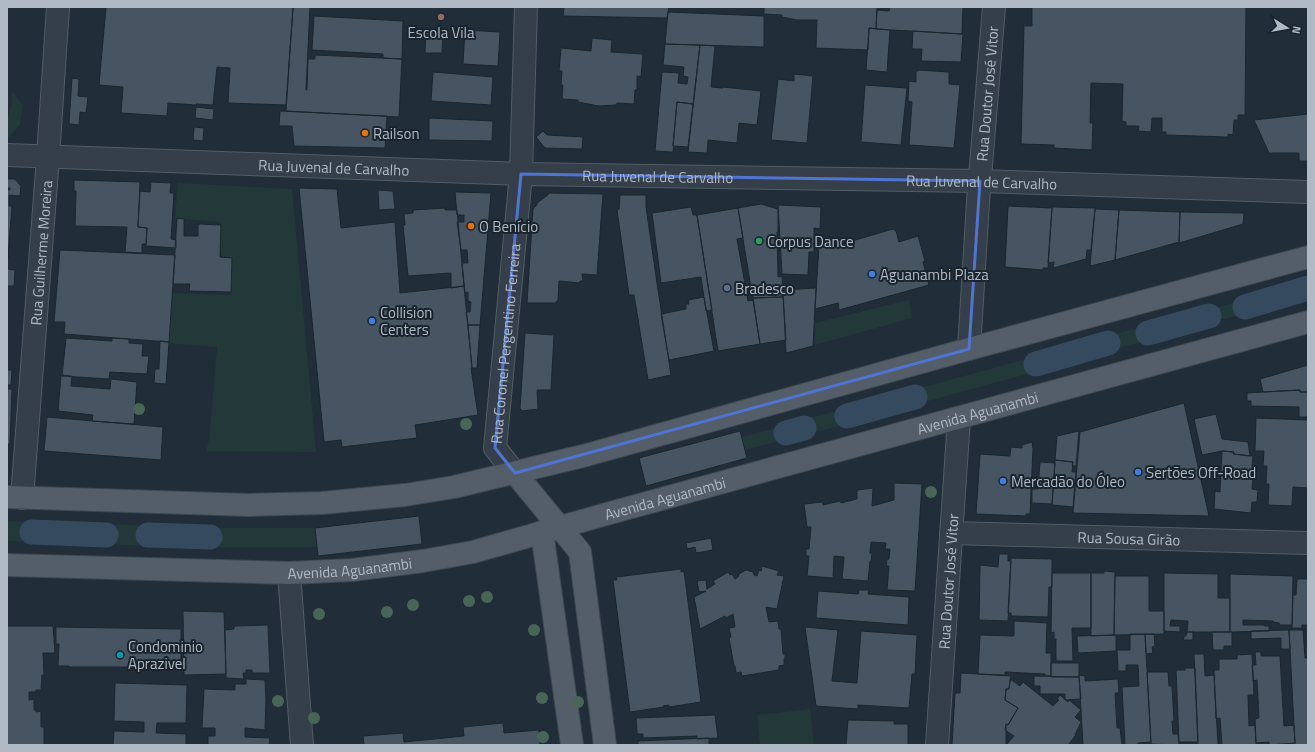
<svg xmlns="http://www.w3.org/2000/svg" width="1315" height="752" font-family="'Titillium Web',sans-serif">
<rect width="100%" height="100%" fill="#212d38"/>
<!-- green -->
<path fill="#233939" d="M12,91L23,105L20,125L9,137H7V121L12,102Z
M178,183L292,189L316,452L206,451L209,440L217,347L166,343L170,293L231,295L230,257L221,256L220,222L175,218Z
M909,300L912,318L815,345V323Z
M1244,300L1247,313L1211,322L1208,310Z
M1146,326L1150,340L1110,350L1107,336Z
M1034,357L1038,371L917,404L913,390Z
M845,409L848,424L806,434L802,420Z
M784,426L787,439L745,450L742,437Z
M7,521L32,522V542L7,541Z
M107,524L148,526V546L106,544Z
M210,528H315L317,547H210Z
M810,709L814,745H760L757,715Z"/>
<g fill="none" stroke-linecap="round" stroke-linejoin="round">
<!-- canal -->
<path stroke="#354a5f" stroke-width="25" d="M1245,307L1308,288
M1148,333L1209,316
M1036,364L1108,343
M847,416L915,397
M786,433L804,428
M32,532L106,535
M148,535L210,537"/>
</g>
<!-- building -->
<path fill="#475562" stroke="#1c262f" d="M106,7H293L286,105L228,103L230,68L217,67L213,105L196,104V105L168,103L167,116L121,113L123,87L99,85Z
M293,7H310L306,90H307L308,59H315V55L402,59L399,117L286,111Z
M564,7H669L667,18L563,16Z
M764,7H877L876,29L869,28L868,50L816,48L817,20H797L782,17V15L764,14Z
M890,7H963L962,34L876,29L877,10L889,11Z
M1032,7H1246L1245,115H1238V120H1234L1233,135L1228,134V137L1166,135V132H1162V118H1152L1151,132L1138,131L1139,126H1126V122L1122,121L1123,84L1091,83L1090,123H1093L1092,150L1054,148V145L1021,144L1024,26H1032Z
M668,12L764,16V47L665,44Z
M314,16L403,21L402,59L383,58V54L312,50Z
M869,28L890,30L887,72L866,70Z
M426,30L443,31L442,53H425Z
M465,30L500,32L498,66L463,64Z
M913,31L963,34L961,62L921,61L922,49H912Z
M592,38L612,40L611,52L643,54L641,77L637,76V90H635L634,104L617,103L616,105L599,106L578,102V100L562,99L563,85H561L562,71H559L561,48L591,51Z
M665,44L700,45L693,104L677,102L673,146H674L673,152L655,151L662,72L679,73L678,83L687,84L688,77L683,76L684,67L663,65Z
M700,45L715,46L711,87L723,88V87L761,91L757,125L739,123L737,143L708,140L707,153L688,152Z
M918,70L949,72V84L960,85L954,148L909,145L912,102L908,101L909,81L916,82V71H918Z
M433,72L493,77L491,105L431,101Z
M794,74L813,76L807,143L771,140L778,79L794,81Z
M72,78L79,79L78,96L88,97L86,113L80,112L79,125L70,124L69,123Z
M865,85L907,88L901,145L861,142Z
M677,102L693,104L688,147L673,146Z
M196,107L214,109L213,120L195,118Z
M280,111L387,116L385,148L294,146L292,126H279Z
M1308,114V161H1299V153H1269L1254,120Z
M429,118L493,121L492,141L429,140Z
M194,127L204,128L203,141L193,140Z
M543,131L547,135L583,137L582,149L545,148L536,137Z
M7,179H15L21,186L20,196L9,195V206H12L8,258L7,190H10V188H7Z
M74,180L140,182L138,227L147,228L146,244H142V253L125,252L127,227L75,226L76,191H74Z
M151,182L171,183L170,193H174L171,239L176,240V248L146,246L147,228L138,227L140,191L150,192Z
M299,188L337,189L341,228L395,222L400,293L464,286L472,368H471L478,415L415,425L417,438L342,447L341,440L324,442Z
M378,190L393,191L395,209L379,210Z
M455,192L491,193L480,325H468L466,312H470L471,302L468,301V292L465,293L462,263H468L467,250H461L457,222H464V215H457Z
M549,193L603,194L597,275L582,274L583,281H580V283L559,281L558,300L555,303H527L533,209L537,205V203L548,195Z
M620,195H646V207L657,283L671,375L648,380L634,295H629L617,210L619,209Z
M761,204L778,209V232H777L778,277L782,276L783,297L753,298L752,288H751L738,208Z
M778,205L821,207L820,229L814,228V252H809L808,275L782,274Z
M1008,206L1052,208L1048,268H1043V270L1005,267Z
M691,207L693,215H697L712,310L706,311L701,277L661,283L652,213Z
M1052,207L1095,208L1091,250H1087L1086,259L1053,268L1054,262L1048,263Z
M445,208V210H457L464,286L451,288V273L408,276L403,225H405L404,214L413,213V210Z
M738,208L743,238L737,239L748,301L753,300L760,344L718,351L697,215Z
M1095,209L1119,210L1115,260L1090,266Z
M1119,210L1180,212L1179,242L1115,260Z
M1180,212L1244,213L1243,224L1179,243Z
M177,218L184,219V236H198V224L221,225L220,257L232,258L231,292L189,291L190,284H173Z
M893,229L896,231L899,242L918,236L925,261L923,262L929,285L839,310L838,303L815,309L819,245L835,246Z
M60,250L175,255L169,342L64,334L65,322H54Z
M7,267L8,269L15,270L14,286H7Z
M816,288L813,346L786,353L783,290Z
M704,297L714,351L669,360L661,314L686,309V304H689L688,300Z
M783,297L786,340L760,344L753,298Z
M468,325H480L477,368H472Z
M525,333L554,335L551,390H537L538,409L522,411L520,408Z
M66,338L112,341V338L129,339V343L143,344L142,356H149L147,374L110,372L109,379L62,376Z
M160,341L169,342L166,384L154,383L155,369H159Z
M1308,365V392H1300V390L1263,392L1260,379Z
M7,370H12L11,385H7Z
M61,375L72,376L71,386L110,389L111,379L137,382L134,424L92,421L93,415L58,411Z
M7,389H12L10,444H7Z
M1300,390V392H1308V417H1299V407L1251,406V401H1247V393Z
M1184,403L1209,516L1073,513L1080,432Z
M1216,414L1222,439L1248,442L1250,456L1233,454L1234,452L1222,451L1202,455L1194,419Z
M47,417L163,427L161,460L44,451Z
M1256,418L1308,420V488L1293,487L1292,506L1268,505L1269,484H1266L1267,466H1263L1264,451H1255Z
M740,431L747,458L646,486L639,458Z
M1079,431L1076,466H1072L1073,462L1055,460L1057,436Z
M1032,442L1033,449L1030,514H1026V516L976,514L980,454L1010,456L1011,447L1022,448V445Z
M1222,451L1234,452L1233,454L1253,456L1252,467H1254L1252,489L1258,490L1257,502H1252L1251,513L1214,509L1215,491L1220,492Z
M1055,460L1073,462L1072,472H1076L1073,507L1052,505Z
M1040,462L1055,463L1052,504L1032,503V489H1038Z
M894,483L922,484L915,591L887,590L889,566H886L887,560L889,559L890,549H885L886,543L871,542L870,553H872L871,561H870L868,581L842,579L844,557L834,556L833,578L807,576L809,556H806V549H809L811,527H807L804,504L823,502V505L840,501L841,503L857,499V490L873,488L872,506L894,500Z
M419,516L422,544L318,556L315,528Z
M711,538L713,550L696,553L695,547L687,549L686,543Z
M999,554H1008V561H1011L1008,621L979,620L980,565L998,567Z
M1011,558L1052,559V587H1049L1048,617L1011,616V613H1008Z
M762,566L779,571L777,575L784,576L777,609L766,607L769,622L778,621L779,629H781L783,654H785V659H784V665L779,666V670L742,676L741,672L736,673L735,666H734L729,638L731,637L729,628L735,627L733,614L726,618L725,616L700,629L694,597L706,591L699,592L697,581L706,580L707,589L715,584L713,581L728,572L730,575L732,574L735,579L738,577L739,574L746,570L753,572L754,575L757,576L759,570L761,571Z
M681,569V572L684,571L701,702L669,707V705L663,706L664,707L630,712L613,580H617L616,577Z
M1104,571L1115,572L1114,635L1091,636V573H1104Z
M1052,573H1091V628H1072L1073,661H1056V639H1054V632L1051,633Z
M1164,573L1218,574V598H1230V632H1187L1188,621L1171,620L1170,626H1180V632L1164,631Z
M1230,574L1293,576L1292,625H1280L1279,623L1273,622V621L1243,620V625H1264V626H1269V631L1230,632Z
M1115,576H1149V611H1164V634L1114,635Z
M1297,579H1308V625H1302V628H1292L1293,595H1296Z
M859,590H869L868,594L909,597L908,625L816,618L818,591L858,594Z
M183,611L224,612L226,674L184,675Z
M1014,621L1047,623L1046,653H1051V676H1045V674L1005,672V675L978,674L980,635L1014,636Z
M268,625L270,673H252V670H246V673H243L244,679L226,678L225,630L234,629V626Z
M7,626H53L55,653H43L44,675H42L41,690H36V692H29V700L34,699V710H36V712L41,711V727H44V745H7Z
M56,627L181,629V667H69V666H58L59,644H56Z
M805,627L838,630L832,681L857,683L861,631L917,635L915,674H912L909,708L858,705V709L816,706Z
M1289,630H1303L1305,658H1308V745H1295Z
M1289,630L1290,649H1281V638L1251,639V631Z
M1187,632H1193V640H1183L1184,636H1186Z
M1212,632H1232V646H1224V650H1213Z
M1130,634H1145L1151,742L1138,743V745H1125L1122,687L1139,686L1138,665H1126V671H1118L1117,650H1130Z
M1145,634H1154L1155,646L1152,647L1153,653L1146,654Z
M1116,635V651L1078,653L1077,636Z
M1255,652H1261V656H1280L1284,726L1294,725L1295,743L1269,745V742L1256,743L1255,719L1259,718L1257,680L1253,681V674L1252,665H1256Z
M1194,654H1204L1205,676L1214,675L1218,745H1198Z
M1252,654L1254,695H1248L1249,726L1255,725L1256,745H1222L1220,718L1216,719L1214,670H1219V659H1237V655Z
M1051,663H1079V677H1051Z
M1185,668H1195L1198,742H1179L1176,670H1185Z
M1147,672H1168L1169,686H1172L1174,721H1172L1173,734H1178L1179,745L1151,744Z
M961,673L1011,676L1009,689H1006L1005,700L1018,708L1008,725L1006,724V745H952L955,693H960Z
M1079,675L1085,676V681L1118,679L1119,693H1115L1117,728H1120L1122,745H1083Z
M1034,676L1079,677L1081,699L1065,700V694H1040V686H1034Z
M246,679L265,680L266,699L265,730L245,728V737L270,738L269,745H208V736H215V728H202L204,689L235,690V684H246Z
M1010,679L1020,686L1023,682L1053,706L1059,700L1057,699L1060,695L1068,702L1069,700L1081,710L1075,717L1081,722L1075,735H1076L1068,745H1006L1014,736L1005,730L1006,724L1008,725L1018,708L1005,700L1006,689H1009Z
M115,683L187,685L186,723H157L156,733L186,734V745H113L114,731L144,732V722L114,721Z
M715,715L718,738L697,739V736L643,738V734H637L636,718Z
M848,720L894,721V724H908V745H846Z
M503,723L504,733L539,730L540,745H364L363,736L403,733L404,742L464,736L463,727Z
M709,738V745H638V741Z"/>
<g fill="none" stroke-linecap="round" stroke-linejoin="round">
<defs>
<g id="minor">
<path id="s1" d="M7,155L521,174L980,181L1308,192"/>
<path id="s2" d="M969,349L978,202L994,7"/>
<path id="s3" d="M515,473L495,448L521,174L526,7"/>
<path id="s4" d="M22,498L48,157L58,7"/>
<path id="s5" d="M951,533L1308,543"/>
<path d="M289,573L302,745"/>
<path id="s6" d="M937,745L959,418"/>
</g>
<g id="major">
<path d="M515,473L580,552L605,745"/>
<path d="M7,497L249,505L322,503L405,495L454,487L583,456L969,349L1308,257"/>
<path d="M542,532L572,745"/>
<path id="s7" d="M7,565L289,573L352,570L423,561L473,552L610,513L1308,322"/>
</g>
</defs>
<!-- minor casing -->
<use href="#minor" stroke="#535d66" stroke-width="24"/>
<!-- major casing -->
<use href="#major" stroke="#3e4852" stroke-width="24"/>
<!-- minor -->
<use href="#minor" stroke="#353f49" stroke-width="22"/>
<!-- major -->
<use href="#major" stroke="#535e69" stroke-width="22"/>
</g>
<!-- trees -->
<g fill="#486656">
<circle cx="139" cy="409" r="6"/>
<circle cx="466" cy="424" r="6"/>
<circle cx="931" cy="492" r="6"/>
<circle cx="487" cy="597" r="6"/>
<circle cx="469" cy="601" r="6"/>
<circle cx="413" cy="605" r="6"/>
<circle cx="387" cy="612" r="6"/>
<circle cx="319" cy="614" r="6"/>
<circle cx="534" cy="630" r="6"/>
<circle cx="542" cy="698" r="6"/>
<circle cx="278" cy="701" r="6"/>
<circle cx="578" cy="702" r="6"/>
<circle cx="314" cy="718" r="6"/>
<circle cx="543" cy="737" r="6"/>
</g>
<!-- marked area -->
<path fill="none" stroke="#5074d1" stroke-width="3" stroke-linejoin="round" d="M521,174L980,181L969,349L515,473L495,448Z"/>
<!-- markers -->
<circle fill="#8d6e63" stroke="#1a242d" stroke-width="1.5" cx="441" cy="17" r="4"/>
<g fill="#e8710a" stroke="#1a242d" stroke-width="1.5">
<circle cx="365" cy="133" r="4"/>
<circle cx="471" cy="226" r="4"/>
</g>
<circle fill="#2e9e5b" stroke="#1a242d" stroke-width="1.5" cx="759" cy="241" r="4"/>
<g fill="#3f7fe0" stroke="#1a242d" stroke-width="1.5">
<circle cx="872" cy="274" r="4"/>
<circle cx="372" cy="321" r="4"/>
<circle cx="1138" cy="472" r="4"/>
<circle cx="1003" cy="481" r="4"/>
</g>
<circle fill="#5c6f8a" stroke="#1a242d" stroke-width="1.5" cx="727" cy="288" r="4"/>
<circle fill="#0f9aa8" stroke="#1a242d" stroke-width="1.5" cx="120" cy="655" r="4"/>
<g text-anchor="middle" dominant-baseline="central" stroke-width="4" stroke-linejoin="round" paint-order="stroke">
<!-- poi labels -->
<g font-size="15" fill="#b0bac5" stroke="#1a242d" text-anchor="start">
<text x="441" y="32" text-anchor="middle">Escola Vila</text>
<text x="373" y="133">Railson</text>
<text x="479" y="226">O Benício</text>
<text x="767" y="241">Corpus Dance</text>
<text x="880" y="274">Aguanambi Plaza</text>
<text x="735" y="288">Bradesco</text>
<text x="380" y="312">Collision<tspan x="380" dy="17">Centers</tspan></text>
<text x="1146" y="472">Sertões Off-Road</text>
<text x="1011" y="481">Mercadão do Óleo</text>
<text x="128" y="646">Condominio<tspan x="128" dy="17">Aprazivel</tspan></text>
</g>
<!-- street labels -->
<g font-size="15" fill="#b0bac5" stroke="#1a242d">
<text stroke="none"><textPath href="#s2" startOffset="256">Rua Doutor José Vitor</textPath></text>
<text stroke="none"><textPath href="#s1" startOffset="327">Rua Juvenal de Carvalho</textPath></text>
<text stroke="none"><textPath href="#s1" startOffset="651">Rua Juvenal de Carvalho</textPath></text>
<text stroke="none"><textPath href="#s1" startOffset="975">Rua Juvenal de Carvalho</textPath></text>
<text stroke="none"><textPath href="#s4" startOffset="246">Rua Guilherme Moreira</textPath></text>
<text stroke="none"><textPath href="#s3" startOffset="137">Rua Coronel Pergentino Ferreira</textPath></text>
<text stroke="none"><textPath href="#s7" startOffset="991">Avenida Aguanambi</textPath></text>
<text stroke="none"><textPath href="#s7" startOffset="667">Avenida Aguanambi</textPath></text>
<text stroke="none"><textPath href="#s5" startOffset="178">Rua Sousa Girão</textPath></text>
<text stroke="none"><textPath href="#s7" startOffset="343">Avenida Aguanambi</textPath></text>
<text stroke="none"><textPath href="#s6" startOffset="164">Rua Doutor José Vitor</textPath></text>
</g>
</g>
<!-- border -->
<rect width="1315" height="752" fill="none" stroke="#b0bac5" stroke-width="16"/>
<!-- north arrow -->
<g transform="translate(1287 28) rotate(101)" stroke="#1a242d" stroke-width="3" paint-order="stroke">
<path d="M0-3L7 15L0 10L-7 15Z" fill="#b0bac5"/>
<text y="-6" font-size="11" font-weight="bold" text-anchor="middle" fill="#b0bac5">N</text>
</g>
</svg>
